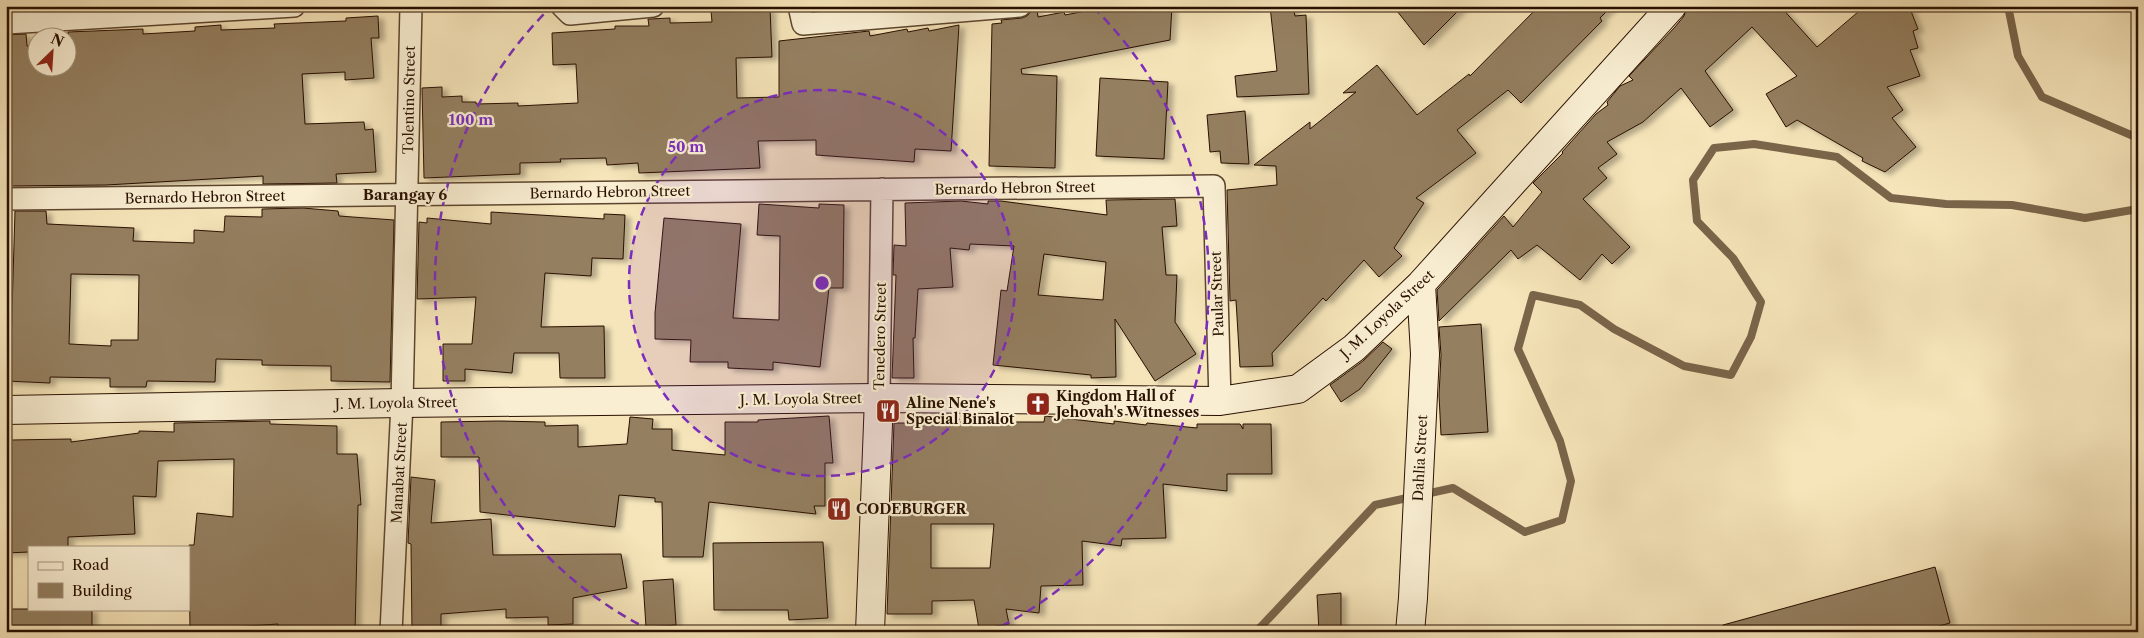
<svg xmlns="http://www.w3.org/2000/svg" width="2144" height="638" font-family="'Libre Caslon Text',serif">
<defs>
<filter id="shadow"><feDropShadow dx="5.5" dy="3" stdDeviation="2.5" flood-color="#0004"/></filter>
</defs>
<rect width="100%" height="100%" fill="#f6e5ba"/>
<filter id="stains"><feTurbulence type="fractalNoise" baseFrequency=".004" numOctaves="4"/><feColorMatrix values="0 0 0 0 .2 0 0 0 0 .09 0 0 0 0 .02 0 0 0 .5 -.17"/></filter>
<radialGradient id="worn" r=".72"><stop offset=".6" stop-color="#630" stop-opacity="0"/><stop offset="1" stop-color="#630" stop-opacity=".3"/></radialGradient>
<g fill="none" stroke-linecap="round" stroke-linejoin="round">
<!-- stream -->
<path stroke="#7a654a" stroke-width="8" d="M2011,6L2009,11L2018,56L2042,97L2138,138
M1256,632L1375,505L1453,488L1525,532L1562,520L1571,481L1560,441L1518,349L1533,295L1580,305L1614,329L1684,366L1731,375L1751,337L1761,302L1733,258L1697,221L1693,180L1714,148L1754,144L1837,157L1891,198L1946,204L2012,205L2085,218L2138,209"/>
</g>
<!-- building -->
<path fill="#947f61" stroke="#291000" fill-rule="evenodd" filter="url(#shadow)" d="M1111,6H1172L1170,40L1021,69L1022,74L1057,76L1055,168L989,166L992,24L1002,23L1001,20L1022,18L1027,16L1032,10L1037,9L1038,17L1064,12L1065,15Z
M1270,6H1293L1295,16L1306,15L1309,94L1237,97L1235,76L1277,71Z
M1393,6H1463L1424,45Z
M1539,6H1612L1600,18L1602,21L1521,103L1508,90L1457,130L1476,153L1416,198L1424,203L1394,248L1402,256L1379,277L1364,260L1326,301L1323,298L1272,353L1273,366L1240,367L1236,300L1230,301L1227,190L1277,185L1276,166L1254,165L1310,122V129L1356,92L1343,93L1377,65L1417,115L1469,74L1470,76Z
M1687,6H1780L1817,47L1865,6H1909L1918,29L1913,31L1918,48L1910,50L1920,76L1887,87L1903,110L1892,118L1916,147L1885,172L1862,161L1863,158L1797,120L1786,127L1766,94L1797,76L1752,27L1705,71L1733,110L1710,127L1681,88L1643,122L1607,142L1617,154L1598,168L1607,178L1583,199L1630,247L1612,264L1602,254L1580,280L1537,245L1518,259L1511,250L1439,321L1437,290L1504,216L1513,227L1542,192L1533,183L1563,153L1562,152L1596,114L1608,105L1607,102L1620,86L1633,80L1629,76L1675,27L1684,16Z
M770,8L772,57L736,58L737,98L779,97V41L869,31L870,36L907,29L908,32L928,28L929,31L959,25L951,151L915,149L914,162L816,155V140L758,141L760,168L639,173L638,163L607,165L606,158L560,159L561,162L520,163V174L424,178L422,88L442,87V97L462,96V102H476V104L518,103V106L578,103L576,64L553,65L552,33L615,29V26H649L648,19H650L670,18V23L712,22L711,11Z
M378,16L379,38H371L374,78L345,80V72L302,74L305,124L364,122L365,130L373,129L376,172L336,174L337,183L263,184V176L106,185L9,186L6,146V35L26,34L27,46H38V68H68V32L143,29V34L195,31V27L221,25V30L275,28L274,24L346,21V18Z
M1100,78L1168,82L1164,159L1096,156Z
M1245,111L1249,164L1221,163L1220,151L1210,152L1207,115Z
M1175,199L1177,226L1162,227L1166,275H1177L1175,322L1196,354L1155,381L1115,319L1116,377L1091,378V375L993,365L1001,290L1007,291L1014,246L970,244L969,250L950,248L953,287L918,289L915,338H913L914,378H892L896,275H893L894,245L906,246L905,203L961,201L988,204V201H1001L1107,215L1106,200ZM1044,254L1106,262L1103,300L1038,295Z
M759,204L819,208V204L844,205L843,288H829L820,367L773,362V370L728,368V362H690L691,340L655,339V313L664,218L741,224L733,318L779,320L780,236L757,235Z
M303,208L338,211L339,216L394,220L390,382L331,381V366L262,365V360L216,359L215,382L147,381L146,387H110V378L50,377V383L6,381V344H11L15,211H46L47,224L134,228L133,241L194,243V230L224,232L225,216L262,217V209ZM71,274L139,275L138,340H111V346L69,344Z
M491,212L604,219V214L625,215L623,259L592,258L591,276L545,273L541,327L604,326L605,378H560L559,353H514L512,373L465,369V381H443V344H472L476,297L417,299L419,222L427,223V218L491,224Z
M1481,324L1488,432L1441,435L1439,395L1441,355L1439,327Z
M1383,342L1392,349L1360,389L1341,402L1330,385L1363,361Z
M829,416L833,463H825V506H814L816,514L709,502L703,557H663L662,502H655V498L619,495L615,527L480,512L479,457H441V422L499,421L545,422V426L578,425V447L627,444L630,417L653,419L652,429H672V450L725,455V422H758V420Z
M926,416H948V423L998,420L999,422H1044L1045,416L1114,424V421L1146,425L1147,423L1197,428V424H1240L1243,429V424H1271L1272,474H1227V491L1163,484L1166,538L1122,539L1121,546L1082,541L1083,585L1041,586L1039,613L1006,609L1009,624L979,629L974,600L932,601V614H887L894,423H926ZM931,524H994L990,568H931Z
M270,421V424L337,426V454H357L361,505H358L355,632H279L278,624L190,630L189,545H194L197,513L233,517L234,459L158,461L156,497L133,496L135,534L68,537V547H29V552L6,553V453H11V440L71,439V442L139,433V431L174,432V423Z
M411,477L435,480L431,523L491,519L493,555L621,554L627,588L573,598V624L548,625V617L506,618V609L441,614V632H412L411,544L408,543Z
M823,542L828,618L789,620L788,610H714L713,543Z
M1935,567L1950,623L1917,632H1724L1723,625Z
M673,579L676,625L646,627L643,581Z
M1341,593V631H1319L1317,595Z
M6,609H92V632L6,631Z"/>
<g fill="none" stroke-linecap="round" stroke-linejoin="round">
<defs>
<path id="minor" d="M562,6L570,14L653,6
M799,6L803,24L1020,6
M6,23L294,6
M6,199L1214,186L1220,401
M879,398L882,189
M391,632L402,403L411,6"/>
<path id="secondary" d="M6,410L402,403L879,398L1220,401L1298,389L1354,348L1421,284L1672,6
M870,632L879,398
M1410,632L1413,598L1425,354L1421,284"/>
</defs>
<!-- minor casing -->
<use href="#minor" stroke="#5c452e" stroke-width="24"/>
<!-- secondary casing -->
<use href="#secondary" stroke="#291000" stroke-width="30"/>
<!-- minor -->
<use href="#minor" stroke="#f9eed2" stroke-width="21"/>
<!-- secondary -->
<use href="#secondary" stroke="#f9eed2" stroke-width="28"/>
</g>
<!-- distance rings -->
<circle cx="822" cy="283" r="193" fill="#7b2cbf" fill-opacity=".12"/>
<g fill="none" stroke="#7b2cbf" stroke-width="2.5" stroke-dasharray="9 6">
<circle cx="822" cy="283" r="193"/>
<path d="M652 631A387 387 0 0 1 551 7M1093 7A387 387 0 0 1 992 631"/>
</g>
<!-- icons -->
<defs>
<symbol id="church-square" viewBox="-11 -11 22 22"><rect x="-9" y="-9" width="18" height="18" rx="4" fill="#8f2418" stroke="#f9eed2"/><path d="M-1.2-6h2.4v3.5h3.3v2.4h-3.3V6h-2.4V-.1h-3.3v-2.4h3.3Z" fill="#fff"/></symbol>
<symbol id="restaurant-square" viewBox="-11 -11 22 22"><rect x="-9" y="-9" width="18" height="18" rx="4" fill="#8f2418" stroke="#f9eed2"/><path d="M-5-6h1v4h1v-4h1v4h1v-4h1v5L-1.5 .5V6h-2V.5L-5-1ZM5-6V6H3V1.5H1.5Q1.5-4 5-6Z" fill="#fff"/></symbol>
</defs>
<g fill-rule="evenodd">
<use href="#church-square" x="1024" y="390" width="28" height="28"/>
<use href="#restaurant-square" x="874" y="397" width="28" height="28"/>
<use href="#restaurant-square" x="825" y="495" width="28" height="28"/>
</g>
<g text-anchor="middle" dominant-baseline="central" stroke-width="4.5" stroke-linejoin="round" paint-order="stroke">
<!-- street labels -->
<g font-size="14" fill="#291000" stroke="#f9eed2">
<text transform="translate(409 100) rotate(-89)">Tolentino Street</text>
<text transform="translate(1015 188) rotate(-1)">Bernardo Hebron Street</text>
<text transform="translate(610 192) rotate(-1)">Bernardo Hebron Street</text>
<text transform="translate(205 197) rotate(-1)">Bernardo Hebron Street</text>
<text transform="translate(1217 294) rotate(-92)">Paular Street</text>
<text transform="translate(1387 314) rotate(-43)">J. M. Loyola Street</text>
<text transform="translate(880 336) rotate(-89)">Tenedero Street</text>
<text transform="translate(801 399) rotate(-1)">J. M. Loyola Street</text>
<text transform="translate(396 403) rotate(-1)">J. M. Loyola Street</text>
<text transform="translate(1420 458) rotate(-87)">Dahlia Street</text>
<text transform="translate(399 473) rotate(-87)">Manabat Street</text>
</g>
<!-- poi labels -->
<g font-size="14" font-weight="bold" fill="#291000" stroke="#f9eed2" text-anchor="start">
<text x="1056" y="396">Kingdom Hall of<tspan x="1056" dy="16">Jehovah's Witnesses</tspan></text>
<text x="906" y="403">Aline Nene's<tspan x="906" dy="16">Special Binalot</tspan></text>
<text x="856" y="509">CODEBURGER</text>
</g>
<!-- neighbourhood labels -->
<g font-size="15" font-weight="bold" fill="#291000" stroke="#f9eed2">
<text x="405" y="194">Barangay 6</text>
</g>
</g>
<circle cx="822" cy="283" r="8" fill="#7b2cbf" stroke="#f9eed2" stroke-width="2.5"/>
<g font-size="15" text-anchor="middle" font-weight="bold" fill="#7b2cbf" stroke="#f9eed2" stroke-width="4.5" stroke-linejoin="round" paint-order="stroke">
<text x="471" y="125">100 m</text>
<text x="686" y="152">50 m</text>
</g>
<!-- margin -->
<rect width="2144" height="638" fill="none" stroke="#f6e5ba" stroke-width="25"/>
<rect x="8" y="8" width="2129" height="623" fill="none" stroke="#291000" stroke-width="2.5"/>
<rect x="12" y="12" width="2119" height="613" fill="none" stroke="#291000"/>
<!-- legend -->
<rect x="28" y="546" width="162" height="65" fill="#f9eed2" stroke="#a6957e"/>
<rect x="38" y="562" width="25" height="8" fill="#f9eed2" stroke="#a6957e"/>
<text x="72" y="570" font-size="15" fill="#291000">Road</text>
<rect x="38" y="583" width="25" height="15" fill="#947f61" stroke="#a6957e"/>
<text x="72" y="596" font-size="15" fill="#291000">Building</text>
<!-- north arrow -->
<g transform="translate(52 52) rotate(25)"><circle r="24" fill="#f9eed2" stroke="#a6957e"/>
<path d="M0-4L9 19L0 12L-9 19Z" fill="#8f2418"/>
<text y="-8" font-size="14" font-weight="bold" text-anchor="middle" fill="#291000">N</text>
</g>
<rect width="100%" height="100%" filter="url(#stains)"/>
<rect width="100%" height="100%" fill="url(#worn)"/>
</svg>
